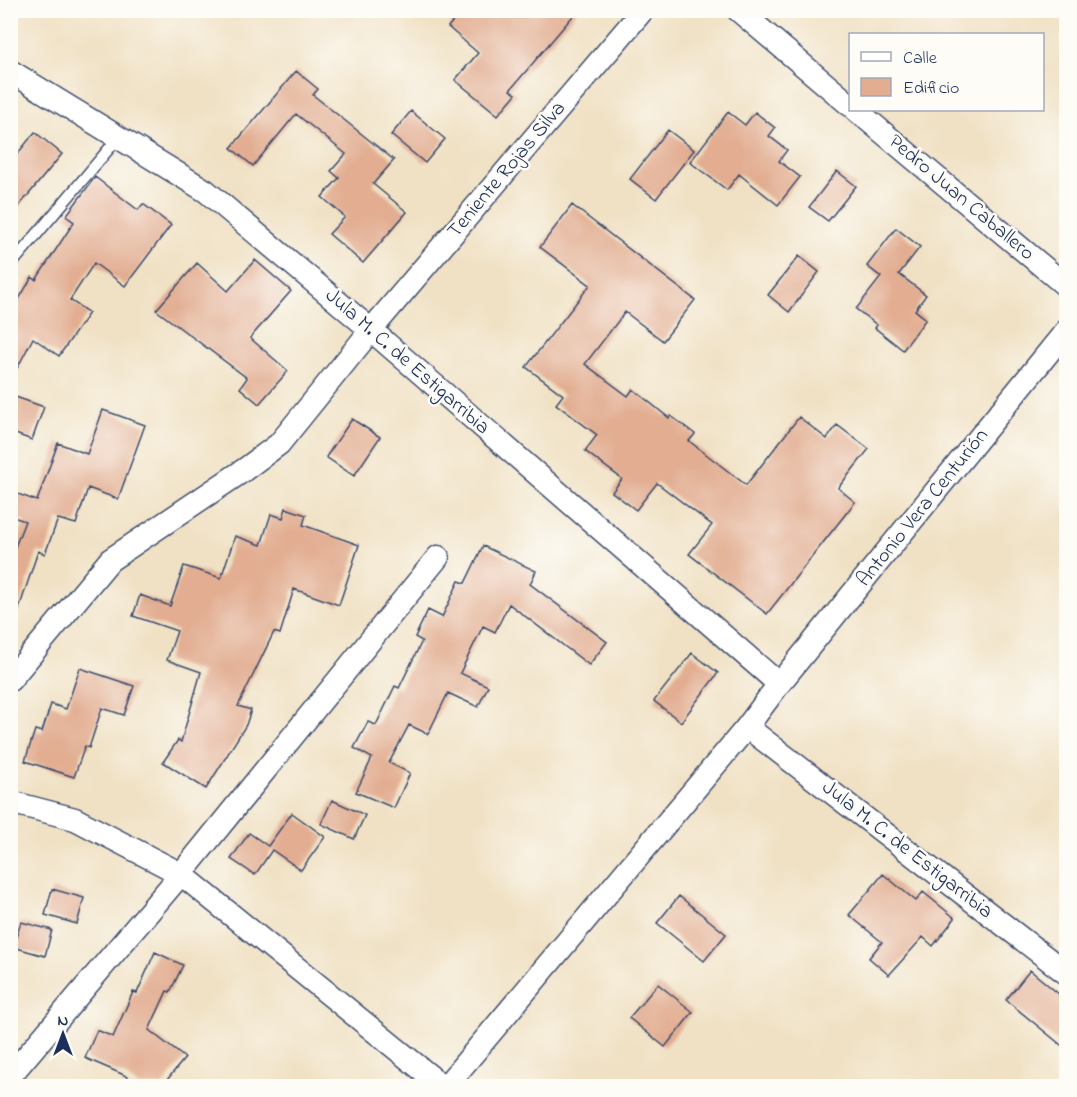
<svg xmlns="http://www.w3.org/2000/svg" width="1077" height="1097" font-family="'Indie Flower',sans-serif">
<rect width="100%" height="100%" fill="#fdfcf7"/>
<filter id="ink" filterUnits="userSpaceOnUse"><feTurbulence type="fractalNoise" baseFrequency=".0167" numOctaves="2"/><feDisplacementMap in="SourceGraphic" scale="12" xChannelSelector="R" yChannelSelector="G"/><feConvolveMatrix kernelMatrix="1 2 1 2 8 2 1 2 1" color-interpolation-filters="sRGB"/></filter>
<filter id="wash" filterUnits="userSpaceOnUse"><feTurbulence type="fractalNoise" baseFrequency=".008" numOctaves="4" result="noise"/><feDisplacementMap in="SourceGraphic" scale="24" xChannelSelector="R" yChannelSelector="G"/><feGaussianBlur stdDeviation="1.35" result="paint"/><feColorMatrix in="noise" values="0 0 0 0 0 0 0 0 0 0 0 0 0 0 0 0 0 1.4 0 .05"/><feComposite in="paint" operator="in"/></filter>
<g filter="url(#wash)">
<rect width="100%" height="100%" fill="#f0e1c4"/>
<g id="blocks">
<!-- building -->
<path fill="#e2ad91" d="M462,10H578L510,90L516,94L498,115L455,80L478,53L448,27Z
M296,71L318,89L313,95L394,160L373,184L407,212L363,263L329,234L345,217L322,197L339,178L331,171L346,154L296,114L253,166L231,148Z
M411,111L445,139L425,163L391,135Z
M728,112L745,125L755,112L775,128L769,136L787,150L779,161L800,177L778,205L739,174L727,190L690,162Z
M668,130L694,150L656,199L630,179Z
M35,132L62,154L10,217V163Z
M837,171L856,186L828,221L809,207Z
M95,177L138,210L143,204L171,225L125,286L94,263L70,300L89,313L59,356L33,338L10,382V314L32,277L36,280L74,222L66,216Z
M572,205L695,300L663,341L625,312L585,364L628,396L633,389L669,418L671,416L695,434L689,441L746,485L799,417L827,439L837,425L869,449L838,488L855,502L767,614L689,554L712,525L657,483L636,510L612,492L622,479L585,451L597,435L556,404L563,395L526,367L590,285L540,247Z
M896,228L920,247L899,274L926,295L915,310L926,319L903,350L875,328L877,325L856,309L881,277L867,266Z
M799,256L819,272L789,312L768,295Z
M255,260L291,291L250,338L288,371L259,404L240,388L247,378L156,310L197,263L228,291Z
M10,395L44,407L32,440L10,432Z
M103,410L145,425L118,499L88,488L76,524L58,519L45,554L38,551L15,621H10V560L25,521L10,516V491L37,501L58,443L87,454Z
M352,419L380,437L354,476L326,457Z
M286,508L306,515L303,525L359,545L339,605L294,589L280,634L274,632L238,706L251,710L246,725L206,789L163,762L178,740L181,742L201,672L167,660L177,631L133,616L140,595L170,606L184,566L221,578L235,536L261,545L271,514L283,518Z
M483,546L536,571L530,584L607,642L589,665L509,604L495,632L483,626L460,673L488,686L478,707L448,693L428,734L409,725L389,763L410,773L394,808L356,792L372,758L354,748L368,722L376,725L395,686L399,688L422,641L415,637L428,610L442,617L459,581L465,583Z
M692,653L718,673L681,722L654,701Z
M80,668L134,686L124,715L102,708L89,748L85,746L74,777L25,761L35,730L42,732L51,704L66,709Z
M332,800L365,815L354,839L321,824Z
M292,813L325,837L301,870L272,850L255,875L231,859L249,833L268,846Z
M883,874L916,901L923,892L955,918L933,946L923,937L889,975L869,958L882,942L849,915Z
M52,889L84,898L77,924L45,915Z
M679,896L726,934L704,961L657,923Z
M21,922L52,930L45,956L13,947Z
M155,952L183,965L170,992L167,991L149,1030L185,1058L162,1086H139L124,1075L85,1058L97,1030L113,1037L133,992L137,993Z
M1030,970L1066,1000V1049L1006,1000Z
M658,984L693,1012L665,1047L629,1018Z"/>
</g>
</g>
<g filter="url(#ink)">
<use href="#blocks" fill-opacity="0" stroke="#3b4a6d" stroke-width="1.5"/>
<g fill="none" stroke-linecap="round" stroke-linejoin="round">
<defs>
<path id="service" d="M10,266L119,137"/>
<path id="minor" d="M738,10L850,105
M10,71L206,191L371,330L779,684
M856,110L1066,286
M10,680L110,560L244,470L279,444L371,330L643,10
M747,727L1066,973
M10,802L75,819L181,874L442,1086
M10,1076L181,874L438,557
M446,1086L747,727L779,684L1066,331"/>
</defs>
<!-- service casing -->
<use href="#service" stroke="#3b4a6d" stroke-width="13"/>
<!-- minor casing -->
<use href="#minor" stroke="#3b4a6d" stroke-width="25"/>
<!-- service -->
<use href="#service" stroke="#fff" stroke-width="10"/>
<!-- minor -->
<use href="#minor" stroke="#fff" stroke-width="22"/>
</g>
</g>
<g text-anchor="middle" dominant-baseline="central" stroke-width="5" stroke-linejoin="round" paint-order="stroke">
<!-- street labels -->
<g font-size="21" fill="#1b2f5e" stroke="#fdfcf7">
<text transform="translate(507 170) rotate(-50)">Teniente Rojas Silva</text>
<text transform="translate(961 198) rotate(40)">Pedro Juan Caballero</text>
<text transform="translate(407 362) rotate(41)">Jula M. C. de Estigarribia</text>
<text transform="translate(923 508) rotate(-51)">Antonio Vera Centurión</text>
<text transform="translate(907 850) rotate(38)">Jula M. C. de Estigarribia</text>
</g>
</g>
<!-- margin -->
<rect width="1077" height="1097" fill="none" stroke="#fdfcf7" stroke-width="36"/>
<!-- legend -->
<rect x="849" y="33" width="195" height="78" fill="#fdfcf7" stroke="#a3aaba" stroke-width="1.5"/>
<rect x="861" y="52" width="30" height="9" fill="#ffffff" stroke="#a3aaba" stroke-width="1.5"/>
<text x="903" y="63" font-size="18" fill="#1b2f5e">Calle</text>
<rect x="861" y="78" width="30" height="18" fill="#e2ad91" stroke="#a3aaba" stroke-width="1.5"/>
<text x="903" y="93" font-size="18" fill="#1b2f5e">Edificio</text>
<!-- north arrow -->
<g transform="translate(63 1034)" stroke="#fdfcf7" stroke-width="4.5" paint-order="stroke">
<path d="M0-4.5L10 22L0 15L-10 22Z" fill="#1b2f5e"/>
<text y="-9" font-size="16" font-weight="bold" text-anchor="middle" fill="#1b2f5e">N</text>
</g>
</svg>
